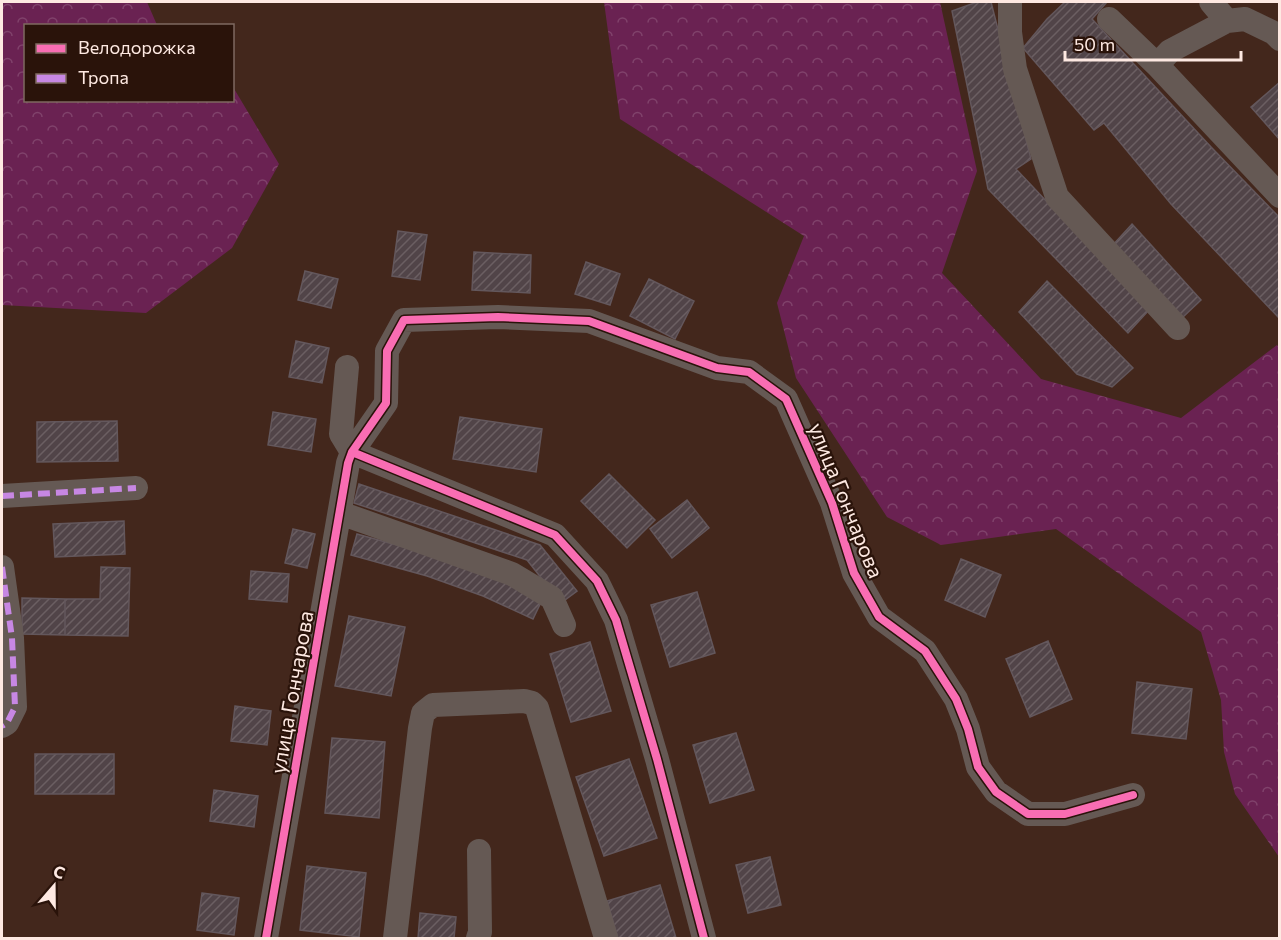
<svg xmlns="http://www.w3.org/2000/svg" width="1281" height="940" font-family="Commissioner,sans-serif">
<defs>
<pattern id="forest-crowns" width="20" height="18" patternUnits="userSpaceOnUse" patternTransform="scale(1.5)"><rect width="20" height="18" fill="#6a2252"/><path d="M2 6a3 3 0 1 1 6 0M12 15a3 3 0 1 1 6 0" fill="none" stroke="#80426b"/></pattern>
<pattern id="building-hatch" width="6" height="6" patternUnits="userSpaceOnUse" patternTransform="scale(1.5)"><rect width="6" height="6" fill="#514448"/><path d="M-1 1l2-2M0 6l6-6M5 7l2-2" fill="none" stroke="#6b5f62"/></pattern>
</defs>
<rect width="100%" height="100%" fill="#43271c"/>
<!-- forest -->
<path fill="url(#forest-crowns)" d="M2,2H147L157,25L26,26V100H232L233,87L279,164L232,248L146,313L2,305Z
M604,2H940L977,171L942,273L1041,379L1181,418L1277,345L1279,348V857L1235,794L1224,752L1221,700L1201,632L1056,529L941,545L887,517L796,378L777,303L804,236L620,119Z"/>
<!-- building -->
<path fill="url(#building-hatch)" stroke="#63575c" stroke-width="1.5" d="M977,2H991L1031,159L1016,169L1149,310L1128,333L988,189L952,11Z
M1065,2H1107L1092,19L1212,148L1280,218V319L1171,204L1104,123L1094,130L1023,48L1047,19Z
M1280,82V140L1251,107Z
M1132,224L1201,300L1182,318L1112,246Z
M398,231L427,235L420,280L392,276Z
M474,252L531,255L530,293L472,290Z
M586,262L620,274L610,305L575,294Z
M305,271L338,279L331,308L298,300Z
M649,279L694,301L675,339L630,316Z
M1047,281L1133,368L1112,387L1077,374L1019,312Z
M296,341L329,348L322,383L289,377Z
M273,412L316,419L311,452L268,445Z
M460,417L542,429L536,472L453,459Z
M117,421L118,461L37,462V422Z
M609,474L655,520L627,548L581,501Z
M359,484L540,545L577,591L561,603L527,560L354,503Z
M687,500L709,528L672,558L650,529Z
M124,521L125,554L55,557L53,524Z
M293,529L315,534L307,568L285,563Z
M357,534L429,554L490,576L542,600L533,619L483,596L427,576L351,555Z
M961,559L1001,575L985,617L945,600Z
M101,567L130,568L128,636L65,635V599H100Z
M251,571L289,574L287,602L249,599Z
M697,592L715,653L670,667L651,605Z
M22,598L65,599V635L22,634Z
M349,616L405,627L391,696L335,686Z
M1048,641L1072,699L1030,717L1006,659Z
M590,642L611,711L571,722L550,654Z
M1137,682L1192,689L1186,739L1132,733Z
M235,706L271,711L267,745L231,741Z
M736,733L754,790L710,803L693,745Z
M332,738L385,742L379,818L325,813Z
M35,754H114V794H35Z
M629,759L657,838L604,856L576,777Z
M214,790L258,796L254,827L210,821Z
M770,857L781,905L748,913L736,865Z
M307,866L366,873L359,937L300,930Z
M660,885L676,938H618L607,901Z
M202,893L239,898L234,935L197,930Z
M420,913L456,917L454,938H418Z"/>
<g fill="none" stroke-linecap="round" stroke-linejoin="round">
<!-- minor -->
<path stroke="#655954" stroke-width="24" d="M1010,2V32L1015,69L1057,197L1178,328
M1211,2L1227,21
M1109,19L1157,65
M1280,39L1274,33L1245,19L1227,21L1170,51L1157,65L1280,196
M347,367L341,434L352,452L555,535L597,581L616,620L657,759L704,938
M2,496L136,488
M340,513L512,574L552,598L564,625
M2,567L12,638L15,707L7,723L2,726
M266,938L348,463L352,452L386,403L387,351L404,320L498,317L589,321L717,368L749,372L786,399L832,503L854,573L879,617L925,651L956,699L968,729L978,767L996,792L1028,814H1065L1133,795
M395,938L420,728L423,713L433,705L524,701L532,703L537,708L606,938
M478,938L480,932L479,851"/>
<!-- quiet -->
<path stroke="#c787e3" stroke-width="6" stroke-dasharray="12 6" stroke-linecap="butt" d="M2,496L136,488
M2,567L12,638L15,707L7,723L2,726"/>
<defs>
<path id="cycleway" d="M352,452L555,535L597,581L616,620L657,759L704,938
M266,938L348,463L352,452L386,403L387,351L404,320L498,317L589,321L717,368L749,372L786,399L832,503L854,573L879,617L925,651L956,699L968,729L978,767L996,792L1028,814H1065L1133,795"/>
</defs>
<!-- cycleway casing -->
<use href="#cycleway" stroke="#2a130a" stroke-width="11"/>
<!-- cycleway -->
<use href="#cycleway" stroke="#f96db3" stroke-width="8"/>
</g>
<g text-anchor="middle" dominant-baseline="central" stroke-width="4.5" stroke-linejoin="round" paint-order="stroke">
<!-- street labels -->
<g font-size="21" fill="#fee9e2" stroke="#2a130a">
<text transform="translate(847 500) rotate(68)">улица Гончарова</text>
<text transform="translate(291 692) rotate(-80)">улица Гончарова</text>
</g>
</g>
<!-- border -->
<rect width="1281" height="940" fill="none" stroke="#fee9e2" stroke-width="6"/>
<!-- legend -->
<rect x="24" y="24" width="210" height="78" fill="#2a130a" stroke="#7f6960" stroke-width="1.5"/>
<rect x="36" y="44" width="30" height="9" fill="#f96db3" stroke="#7f6960" stroke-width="1.5"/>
<text x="78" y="54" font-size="18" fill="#fee9e2">Велодорожка</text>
<rect x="36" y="74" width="30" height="9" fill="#c787e3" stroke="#7f6960" stroke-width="1.5"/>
<text x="78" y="84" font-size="18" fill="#fee9e2">Тропа</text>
<!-- north arrow -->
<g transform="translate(54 886) rotate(20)" stroke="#2a130a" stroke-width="4.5" paint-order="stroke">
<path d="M0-4.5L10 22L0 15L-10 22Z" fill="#fee9e2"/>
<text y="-9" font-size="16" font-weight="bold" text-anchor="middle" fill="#fee9e2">С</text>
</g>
<!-- scale -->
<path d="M1065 51v9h176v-9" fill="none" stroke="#fee9e2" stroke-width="3"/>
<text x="1074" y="51" font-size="18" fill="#fee9e2" stroke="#2a130a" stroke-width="4.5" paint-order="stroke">50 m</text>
</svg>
